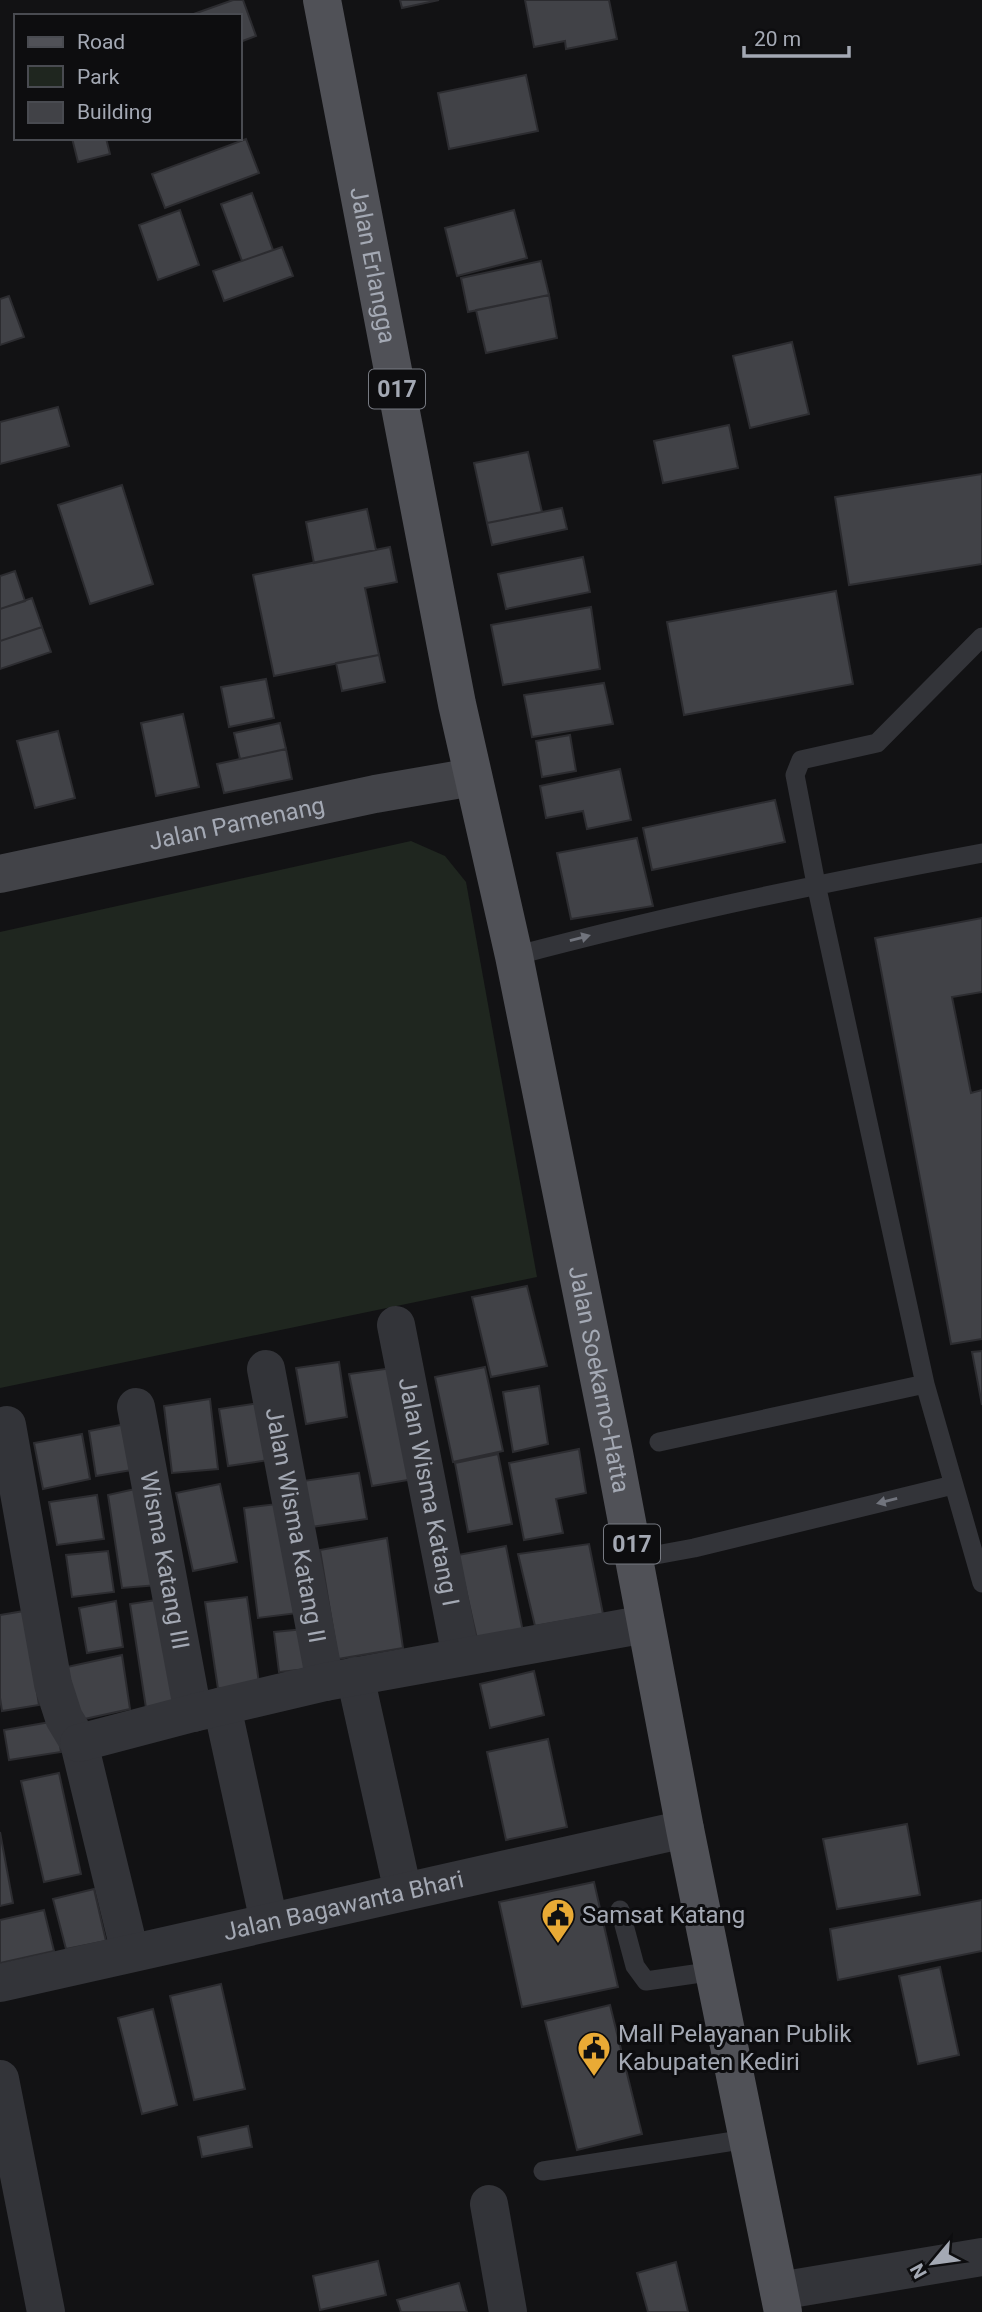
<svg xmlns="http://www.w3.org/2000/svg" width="982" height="2312" font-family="Roboto,sans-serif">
<rect width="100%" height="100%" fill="#121214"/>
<!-- green -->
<path fill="#1f261f" d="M411,841L445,856L466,882L537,1277L0,1388V932Z"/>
<!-- building -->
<path fill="#414247" stroke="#2c2c30" stroke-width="2" d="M233,0H243L256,36L240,42V16H188Z
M400,0H439L402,8Z
M525,0H609L617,39L566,49L565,41L534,47Z
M526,75L538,131L449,149L438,93Z
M72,138H106L110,154L78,162Z
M246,139L259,173L165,208L152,174Z
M252,193L273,250L242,261L221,204Z
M180,210L199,265L158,280L139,225Z
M514,210L527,258L457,276L445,228Z
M282,247L293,276L224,301L213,271Z
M541,261L549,295L468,312L461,278Z
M549,295L557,338L486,353L476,310Z
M9,296L24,337L0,345V299Z
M792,342L809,414L750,428L733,356Z
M58,407L69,446L0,464V422Z
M729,425L738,468L663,483L654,441Z
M528,452L542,512L487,523L474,463Z
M982,474V564L849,585L835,497Z
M122,485L153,584L90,604L58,505Z
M562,508L567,529L492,545L487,523Z
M367,509L376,550L314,563L306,522Z
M390,547L397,582L365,588L379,655L274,676L253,575Z
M583,557L590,592L506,609L498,574Z
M15,571L25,601L0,609V576Z
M836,591L853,684L684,715L667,622Z
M32,598L42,627L0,641V609Z
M591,607L600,669L503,685L491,625Z
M42,627L51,652L0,669V641Z
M379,655L385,682L342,691L336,663Z
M266,679L274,718L229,727L221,687Z
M604,683L613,724L532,737L524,695Z
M183,714L199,787L156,796L141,723Z
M280,723L286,749L240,759L234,733Z
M58,731L75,798L35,808L17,741Z
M570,735L576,771L542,777L536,741Z
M286,749L292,779L224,793L217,764Z
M620,769L631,820L587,829L583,811L546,818L540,786Z
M775,800L785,842L652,870L643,828Z
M637,838L653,906L571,919L557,853Z
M982,918V992L952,997L971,1093L982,1090V1339L951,1344L875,938Z
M527,1286L547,1366L491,1377L472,1297Z
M982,1351V1405L972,1352Z
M339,1362L347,1417L306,1424L296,1368Z
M485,1367L503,1451L453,1462L435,1377Z
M392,1368L414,1479L372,1486L349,1374Z
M539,1386L548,1444L513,1452L503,1392Z
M210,1399L218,1469L172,1473L164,1406Z
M260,1403L269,1460L228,1466L219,1409Z
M131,1423L138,1469L96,1476L89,1431Z
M82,1434L90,1479L43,1489L34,1443Z
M579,1449L586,1493L556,1499L563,1533L524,1540L509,1463Z
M498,1454L512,1524L468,1532L455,1463Z
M359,1473L367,1519L311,1527L303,1481Z
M220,1484L237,1562L193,1571L176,1493Z
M144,1487L158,1585L122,1588L108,1495Z
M97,1495L104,1539L57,1545L49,1502Z
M285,1503L298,1613L258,1618L244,1508Z
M387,1538L403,1648L338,1659L320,1550Z
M589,1544L603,1614L535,1626L518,1554Z
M506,1546L523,1632L477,1639L458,1555Z
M108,1551L114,1592L72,1597L66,1555Z
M247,1597L259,1683L218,1689L205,1602Z
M163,1599L178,1703L146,1708L130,1604Z
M116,1601L123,1647L87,1653L79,1608Z
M24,1611L39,1705L2,1711L0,1698V1615Z
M304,1629L308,1669L279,1672L274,1632Z
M122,1655L130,1709L80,1720L67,1667Z
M534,1671L544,1715L490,1728L480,1684Z
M56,1721L61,1752L9,1760L4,1730Z
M548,1739L567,1827L506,1840L487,1752Z
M59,1773L81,1874L44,1882L21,1781Z
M907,1824L920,1895L837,1909L823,1839Z
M0,1832L13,1903L0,1906Z
M594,1882L618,1987L522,2007L499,1902Z
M94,1889L106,1941L66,1949L53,1899Z
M982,1900V1951L838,1980L830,1929Z
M44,1910L54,1951L0,1963V1920Z
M940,1967L959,2055L918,2064L899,1976Z
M221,1984L245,2089L194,2100L170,1996Z
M610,2005L642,2134L577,2150L545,2021Z
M153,2009L177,2105L142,2114L118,2018Z
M248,2126L252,2147L202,2157L198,2137Z
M378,2261L386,2295L320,2310L313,2276Z
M676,2262L688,2312H648L637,2273Z
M459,2283L467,2312H401L397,2300Z"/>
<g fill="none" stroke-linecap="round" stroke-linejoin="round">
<!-- service -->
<path stroke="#333439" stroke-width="19" d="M982,637L877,743L801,760L795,775L816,884L925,1384L982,1583
M514,956C668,915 825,882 982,853
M659,1442L925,1384
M634,1559L694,1548L953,1485
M620,1910L635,1966L646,1981L715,1971
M543,2171L747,2139"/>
<!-- minor -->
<g stroke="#333439" stroke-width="38">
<path id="s1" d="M396,1325L461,1657"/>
<path id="s2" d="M266,1369L325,1682"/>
<path id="s3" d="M136,1407L193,1713"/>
<path d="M7,1425L53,1684L64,1718L79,1743L130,1953"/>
<path d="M355,1676L403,1892"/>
<path d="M222,1706L269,1922"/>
<path d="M79,1743L193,1713L325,1682L646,1624"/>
<path id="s4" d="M0,1983L685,1829"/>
<path d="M0,2079L46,2312"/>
<path d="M489,2204L508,2312"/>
<path d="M779,2291L982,2257"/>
</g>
<!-- secondary -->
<path stroke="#424348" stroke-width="38" id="s5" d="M0,874L375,794L473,777"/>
<!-- primary -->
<path stroke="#505157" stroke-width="38" id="s6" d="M322,0L457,704L514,956L614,1453L685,1829L783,2312"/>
</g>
<!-- one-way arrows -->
<defs><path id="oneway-solid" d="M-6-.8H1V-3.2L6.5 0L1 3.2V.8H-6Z" transform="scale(1.75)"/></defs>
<g fill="#71747d">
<use href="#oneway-solid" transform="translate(580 938) rotate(-15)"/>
<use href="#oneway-solid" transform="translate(887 1501) rotate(166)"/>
</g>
<!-- icons -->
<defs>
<symbol id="civic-pin" viewBox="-11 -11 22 30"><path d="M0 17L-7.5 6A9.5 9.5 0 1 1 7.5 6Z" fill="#e9aa35" stroke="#0d0d0f"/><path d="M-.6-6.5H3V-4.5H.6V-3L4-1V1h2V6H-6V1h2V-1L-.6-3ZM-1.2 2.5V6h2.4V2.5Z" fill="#111"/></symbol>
</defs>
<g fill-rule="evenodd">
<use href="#civic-pin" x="539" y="1896" width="38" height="52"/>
<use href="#civic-pin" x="575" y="2029" width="38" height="52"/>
</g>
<g text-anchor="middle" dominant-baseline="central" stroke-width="6" stroke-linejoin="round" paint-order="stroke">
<!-- shield labels -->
<g fill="#0d0d0f" stroke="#777a82" stroke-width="2">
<rect x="369" y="369.5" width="56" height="39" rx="5"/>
<rect x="604" y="1524.5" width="56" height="39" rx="5"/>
</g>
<g font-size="23" font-weight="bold" fill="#a4a9b4">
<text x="397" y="389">017</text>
<text x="632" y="1544">017</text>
</g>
<!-- street labels -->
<g font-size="24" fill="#a4a9b4" stroke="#0d0d0f">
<text stroke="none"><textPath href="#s6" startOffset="270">Jalan Erlangga</textPath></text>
<text stroke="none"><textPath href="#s5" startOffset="242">Jalan Pamenang</textPath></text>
<text stroke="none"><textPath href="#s6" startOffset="1407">Jalan Soekarno-Hatta</textPath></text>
<text stroke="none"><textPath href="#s1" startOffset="170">Jalan Wisma Katang I</textPath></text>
<text stroke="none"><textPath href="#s2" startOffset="159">Jalan Wisma Katang II</textPath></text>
<text stroke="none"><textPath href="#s3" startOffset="156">Wisma Katang III</textPath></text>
<text stroke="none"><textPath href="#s4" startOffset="352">Jalan Bagawanta Bhari</textPath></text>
</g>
<!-- poi labels -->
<g font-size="24" fill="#a4a9b4" stroke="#0d0d0f" text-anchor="start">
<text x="582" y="1915">Samsat Katang</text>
<text x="618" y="2034">Mall Pelayanan Publik<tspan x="618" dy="28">Kabupaten Kediri</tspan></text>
</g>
</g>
<!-- legend -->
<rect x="14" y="14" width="228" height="126" fill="#0d0d0f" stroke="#494b51" stroke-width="2"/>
<rect x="28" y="37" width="35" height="10" fill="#505157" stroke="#494b51" stroke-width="2"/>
<text x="77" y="49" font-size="21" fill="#a4a9b4">Road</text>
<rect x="28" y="66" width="35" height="21" fill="#1f261f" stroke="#494b51" stroke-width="2"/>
<text x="77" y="84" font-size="21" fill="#a4a9b4">Park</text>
<rect x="28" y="102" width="35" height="21" fill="#414247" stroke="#494b51" stroke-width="2"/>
<text x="77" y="119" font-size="21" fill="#a4a9b4">Building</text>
<!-- north arrow -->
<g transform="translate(933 2263) rotate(241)" stroke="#0d0d0f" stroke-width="5" paint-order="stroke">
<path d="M0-5L12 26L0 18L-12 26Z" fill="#a4a9b4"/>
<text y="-10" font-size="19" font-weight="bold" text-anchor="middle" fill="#a4a9b4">N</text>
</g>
<!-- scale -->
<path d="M744 46v10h105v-10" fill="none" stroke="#a4a9b4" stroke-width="3.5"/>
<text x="754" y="46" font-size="21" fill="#a4a9b4" stroke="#0d0d0f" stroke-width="5" paint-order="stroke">20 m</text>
</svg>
